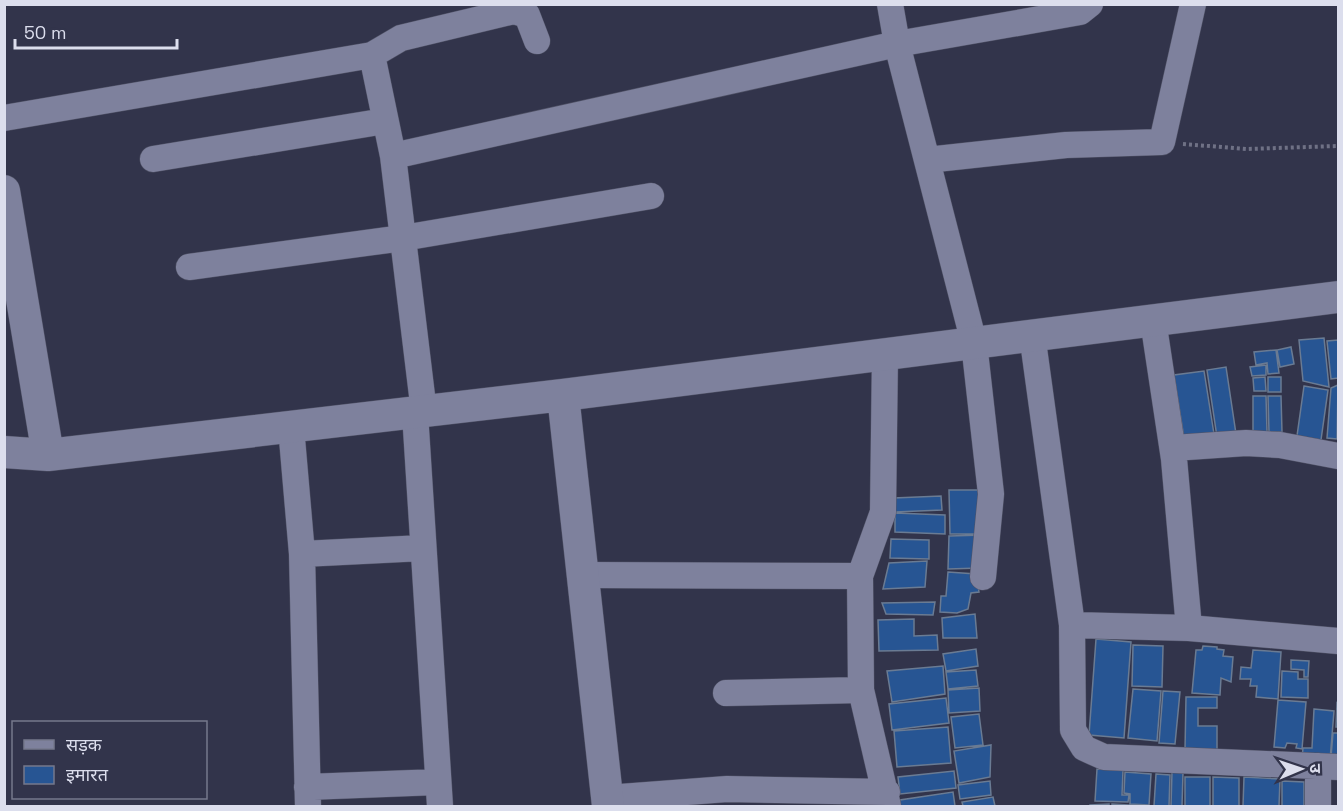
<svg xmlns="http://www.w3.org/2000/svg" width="1343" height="811" font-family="'Space Grotesk','Noto Sans Devanagari',sans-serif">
<rect width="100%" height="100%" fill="#32344b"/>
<!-- building -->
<path fill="#275593" stroke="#6a7b93" stroke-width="1.5" d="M1324,338L1329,387L1303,381L1299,340Z
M1338,340V378L1331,379L1327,341Z
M1291,347L1294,364L1280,367L1277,350Z
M1276,350L1279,373L1268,374L1267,363L1256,365L1254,352Z
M1266,365V375L1252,376L1250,367Z
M1226,367L1236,434L1217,437L1207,370Z
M1204,371L1214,434L1184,438L1174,375Z
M1265,377L1266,391H1254L1253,378Z
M1268,377H1281V392H1268Z
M1338,385L1337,439L1327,438L1331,388Z
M1304,386L1328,390L1321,440L1297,436Z
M1253,396H1266L1267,432H1253Z
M1268,396H1281L1282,432H1269Z
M949,490H985V534H950Z
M941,496L942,510L895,512L894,498Z
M895,513L945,515V534L895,532Z
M984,535L980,568L948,569L949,536Z
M891,539L929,540V559L890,558Z
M927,561L925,587L883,589L889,563Z
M948,572L976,574L979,592L971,593L968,609L957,613L940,612L941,596H946Z
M935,602L933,615L886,614L882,603Z
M975,614L977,638H943L942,618Z
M914,619V636L937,635L938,650L879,651L878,620Z
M1096,639L1131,642L1124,738L1089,735Z
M1133,645L1163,646L1162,687L1132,686Z
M1203,646L1217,647V649L1224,650L1223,656L1233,657L1231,682L1221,678L1220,695L1192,693L1196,650H1202Z
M976,649L978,666L946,671L943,654Z
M1253,650L1281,652L1278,699L1256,697L1257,686H1250L1251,679H1240L1241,667L1251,668Z
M1291,660L1309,661L1308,677H1304V670L1291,669Z
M943,666L945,694L892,702L887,671Z
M976,670L978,686L948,689L946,672Z
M1282,671L1298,672V679H1308V698L1281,697Z
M979,688L980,711L949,713L948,690Z
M1133,689L1161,691L1157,741L1128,738Z
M1163,691L1180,692L1175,744L1159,743Z
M1186,697H1217V708H1198V726H1217V750H1185Z
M946,698L949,723L892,730L889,704Z
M1278,700L1306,702L1302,749L1296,748L1297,744L1287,743L1285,748L1274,747Z
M1337,703L1338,704V727H1336Z
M1314,709L1334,711L1330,760L1302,759L1303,748H1312Z
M979,714L983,745L955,748L951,717Z
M948,727L951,763L897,767L894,731Z
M1333,733H1338V758L1331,757Z
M991,745L990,777L959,783L954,751Z
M1097,769L1123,770L1122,795H1129L1128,802L1095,801Z
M954,771L956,788L900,794L898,777Z
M1125,772L1151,774L1149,805L1130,804V794L1124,793Z
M1172,772H1183L1182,806H1171Z
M1156,774L1170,775L1169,806H1154Z
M1185,777H1210V806H1185Z
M1213,777L1239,778V806H1213Z
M1244,777L1280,779L1279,806H1243Z
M990,781L991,795L960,799L958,785Z
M1282,781L1304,782V806H1282Z
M953,792L955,806H900V800Z
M993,797L995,806H963L962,802Z
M1109,804V806H1090V805Z
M1112,804L1145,806H1112Z"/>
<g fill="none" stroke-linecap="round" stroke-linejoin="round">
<defs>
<path id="minor" d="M890,4L897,44L974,343L991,494L983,577
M372,55L401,38L514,11L527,15L537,41
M4,118L372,55L393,156
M153,159L385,121
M927,160L1066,145L1162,142L1193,4
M189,267L403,238L651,196
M1153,320L1174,459L1189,628
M1032,334L1072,625L1073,730L1084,748L1104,757L1338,767
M885,354L883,512L860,576L861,690L888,806
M424,412L393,156L897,44L1080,12L1090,4
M415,413L440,806
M291,427L302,554L308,806
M1173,448L1246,443L1280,445L1338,456
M302,554L423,548
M583,575L860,576
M1072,625L1189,628L1338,641
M726,693L861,690
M1318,766V806
M307,787L438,782
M607,798L727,789L887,792"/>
<path id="tertiary" d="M4,191L48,455
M563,395L608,806
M4,452L48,455L563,395L1338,297"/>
</defs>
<!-- minor casing -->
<use href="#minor" stroke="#505266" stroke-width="27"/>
<!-- tertiary casing -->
<use href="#tertiary" stroke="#505266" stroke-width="33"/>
<!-- path -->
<path stroke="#6f7185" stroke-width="4" stroke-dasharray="3 3" stroke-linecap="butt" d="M1183,144L1247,149L1338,146"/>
<!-- minor -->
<use href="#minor" stroke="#7e819d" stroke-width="26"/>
<!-- tertiary -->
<use href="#tertiary" stroke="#7e819d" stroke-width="32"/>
</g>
<!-- border -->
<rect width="1343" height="811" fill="none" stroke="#dcdeed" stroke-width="12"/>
<!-- legend -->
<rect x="12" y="721" width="195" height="78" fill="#32344b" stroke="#76788c" stroke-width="1.5"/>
<rect x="24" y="740" width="30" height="9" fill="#7e819d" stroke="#76788c" stroke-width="1.5"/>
<text x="66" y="751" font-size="18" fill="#dcdeed">सड़क</text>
<rect x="24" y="766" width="30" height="18" fill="#275593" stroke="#76788c" stroke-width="1.5"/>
<text x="66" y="781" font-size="18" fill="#dcdeed">इमारत</text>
<!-- north arrow -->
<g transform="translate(1301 769) rotate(88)" stroke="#32344b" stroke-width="4.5" paint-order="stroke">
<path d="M0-4.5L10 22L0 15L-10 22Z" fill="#dcdeed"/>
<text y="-9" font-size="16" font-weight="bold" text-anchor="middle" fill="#dcdeed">उ</text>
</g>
<!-- scale -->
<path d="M15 39v9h162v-9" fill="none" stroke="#dcdeed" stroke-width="3"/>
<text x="24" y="39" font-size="18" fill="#dcdeed" stroke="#32344b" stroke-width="4.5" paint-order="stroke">50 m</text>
</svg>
